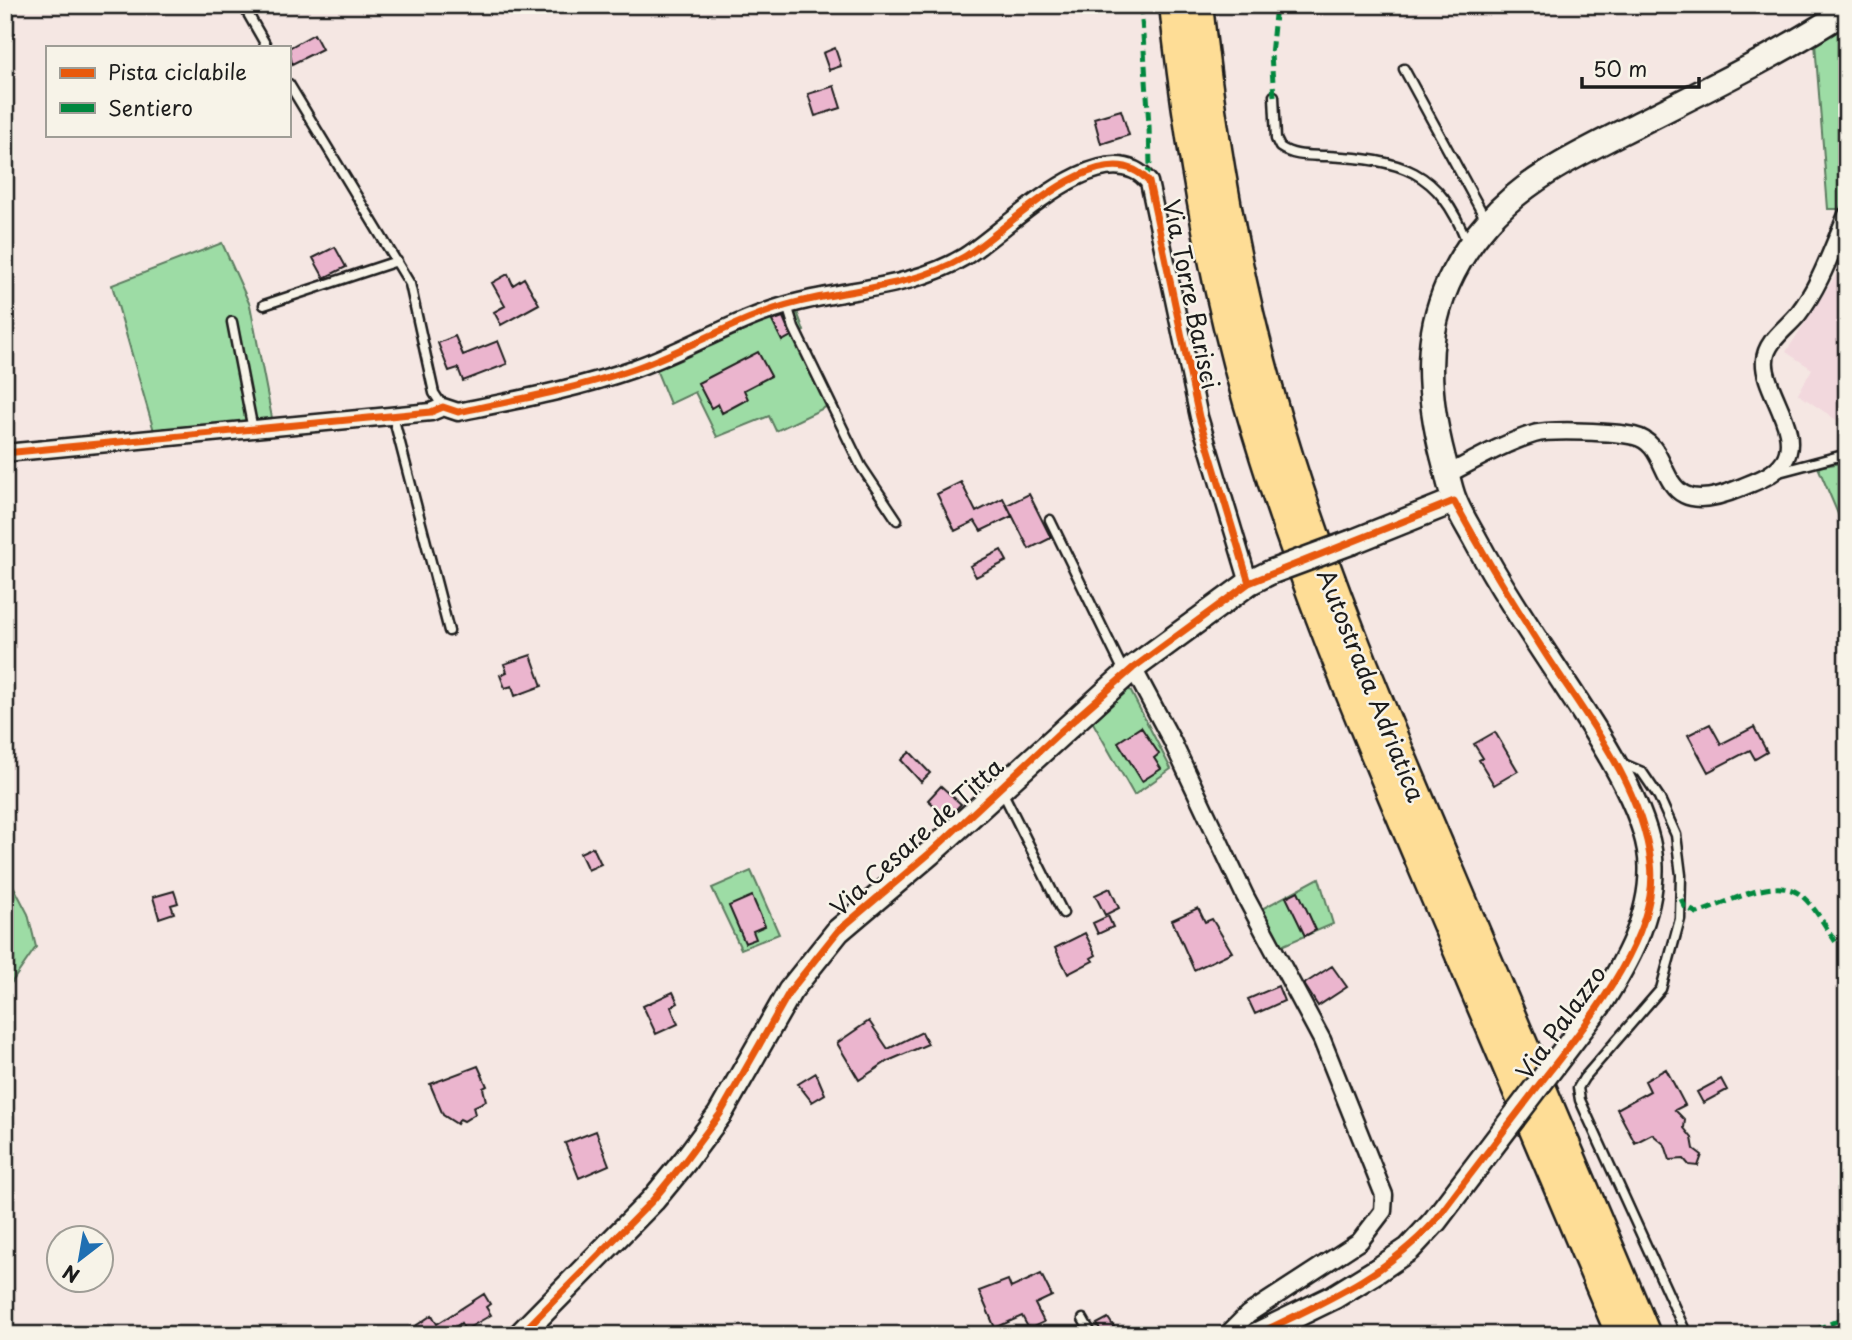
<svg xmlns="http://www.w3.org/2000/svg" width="1852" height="1340" font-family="'Playpen Sans',sans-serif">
<rect width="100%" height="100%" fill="#f5e7e3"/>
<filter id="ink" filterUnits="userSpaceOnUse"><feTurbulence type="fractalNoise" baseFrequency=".0143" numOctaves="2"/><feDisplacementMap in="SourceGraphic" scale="14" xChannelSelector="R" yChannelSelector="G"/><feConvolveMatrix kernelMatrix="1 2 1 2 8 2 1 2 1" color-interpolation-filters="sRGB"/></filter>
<g filter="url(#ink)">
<!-- built -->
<path fill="#f2d8dd" d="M1836,275L1847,282V427L1798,394L1812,369L1786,352Z"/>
<!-- green -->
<path fill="#9ddca5" stroke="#5c7c60" stroke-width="2" d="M1846,23L1847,205L1842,209H1828L1815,43Z
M222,243L250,305L273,423L154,431L112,285Z
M795,306L804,331L795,335L828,406L776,431L769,416L717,437L695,392L670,404L655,367Z
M1847,462V535L1818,467Z
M1129,688L1171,769L1134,795L1092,721Z
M5,870L28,914L36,947L5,992Z
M751,871L779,934L741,949L712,888Z
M1319,878L1333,924L1279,947L1258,911Z"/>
<!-- building -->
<path fill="#ebb5ce" stroke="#1c1c1c" stroke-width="2" d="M314,34L322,49L292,64L289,48Z
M835,48L841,66L829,70L823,53Z
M834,86L841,108L815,116L808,94Z
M1121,110L1129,135L1101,144L1094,118Z
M335,247L346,267L324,278L313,258Z
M508,274L513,285L524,278L539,304L501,325L494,312L505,306L492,283Z
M783,317L791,336L782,341L772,321Z
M455,336L463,355L498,341L507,364L463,381L458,368L449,371L438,343Z
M758,352L771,376L744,390L748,399L722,413L718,404L711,408L698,383Z
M961,482L976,512L1003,498L1012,516L981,531L975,521L955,531L937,494Z
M1029,494L1051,538L1029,549L1007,505Z
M1001,550L1007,561L976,577L970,566Z
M531,655L542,686L515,696L512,686L505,688L500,675L507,672L504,664Z
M1710,724L1721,744L1754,727L1767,752L1755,759L1750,750L1708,772L1688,735Z
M1141,727L1159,754L1154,758L1161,769L1142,781L1118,742Z
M1495,732L1518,771L1494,785L1479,760L1483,758L1474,744Z
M910,752L930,773L921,782L901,760Z
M941,786L961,804L948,818L928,800Z
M593,847L601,864L588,870L580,853Z
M1110,888L1119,908L1105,915L1095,895Z
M174,891L178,903L171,905L174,913L159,918L153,897Z
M1298,891L1316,930L1305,936L1286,897Z
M752,896L765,926L753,931L756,939L745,943L729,906Z
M1198,908L1205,922L1212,919L1232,952L1194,970L1172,920Z
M1108,916L1113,927L1098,934L1093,923Z
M1085,933L1096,955L1091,958L1093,961L1068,974L1055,948Z
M1332,966L1347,987L1318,1006L1304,984Z
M1278,986L1284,1001L1255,1014L1248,999Z
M673,992L678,1003L671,1007L678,1024L656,1034L643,1006Z
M869,1021L888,1049L922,1032L928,1044L888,1061L859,1080L837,1043Z
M478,1066L487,1086L483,1088L486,1101L473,1107L475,1114L464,1121L460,1119L457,1124L443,1115L430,1084Z
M1666,1069L1685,1105L1675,1110L1685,1120L1684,1128L1692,1138L1694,1149L1702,1155L1698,1166L1689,1165L1684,1159L1670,1160L1665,1145L1652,1134L1635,1143L1617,1109L1650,1091L1645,1081Z
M816,1073L825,1094L812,1102L798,1084Z
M1721,1079L1727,1090L1703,1103L1697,1092Z
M596,1131L609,1165L579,1178L565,1143Z
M1041,1274L1052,1296L1035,1304L1044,1322L1029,1329L1022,1316L995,1328L979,1291L1008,1280L1011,1288Z
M484,1294L490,1304L486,1307L491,1315L465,1330L461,1323L444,1335H402L432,1315L437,1324Z
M1108,1318L1116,1330L1103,1335L1097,1324Z"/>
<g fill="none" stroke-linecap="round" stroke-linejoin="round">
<defs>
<path id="lane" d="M243,5L267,47
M1404,69L1486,220
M289,84L410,284L434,393L443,407
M1274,96L1276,139L1280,147C1294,157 1311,155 1327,156C1402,160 1438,169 1467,242
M264,305L397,261
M787,305L794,328L861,466L897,520
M232,322L253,430
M393,416L449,631
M1779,472L1847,454
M1050,520L1124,672
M1621,763L1642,772L1659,797L1676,835L1681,875L1680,919L1661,989L1584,1078L1578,1088L1580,1100L1687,1335
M1002,791L1063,913
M1083,1319L1092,1335"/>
<path id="street" d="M5,453L431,412L443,407L458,412C517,400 576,389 633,369C688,350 739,317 795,303C853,288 912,288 964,257C1003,234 1103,126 1149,182L1199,417L1249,583
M1448,474C1475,460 1504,443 1534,434C1551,429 1616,432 1634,436C1678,445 1650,526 1740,488C1756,481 1774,476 1784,461C1803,431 1762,389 1765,360C1766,341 1787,328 1798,314C1821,284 1832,249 1847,215
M1133,668L1172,741L1245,896L1322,1040L1384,1195L1383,1211L1360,1241L1248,1314L1227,1335"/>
<path id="secondary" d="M1352,542L1454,501
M1600,1004C1626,963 1652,917 1651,867C1651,819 1608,750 1582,710C1546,654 1507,599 1476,541C1469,528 1460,514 1455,501C1449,487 1447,471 1443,457C1420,368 1425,294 1488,222C1527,177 1585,151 1638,124C1709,88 1780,54 1847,10
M520,1335L653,1200L685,1161L720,1114L790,991L838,931L930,853L1133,668L1249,583L1271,572
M1256,1335L1334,1297L1378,1270"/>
<path id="highway" d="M1175,5C1189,139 1212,272 1249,402C1295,563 1360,717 1426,872C1491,1026 1557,1181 1622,1335
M1197,5C1211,137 1233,267 1269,395C1315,559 1382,715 1449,872C1514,1026 1579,1180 1645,1335"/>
</defs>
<!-- lane casing -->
<use href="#lane" stroke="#1c1c1c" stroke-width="13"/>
<!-- street casing -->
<use href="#street" stroke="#1c1c1c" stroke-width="21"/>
<!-- secondary casing -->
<use href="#secondary" stroke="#1c1c1c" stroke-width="28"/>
<!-- highway casing -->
<use href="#highway" stroke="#1c1c1c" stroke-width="35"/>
<!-- lane -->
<use href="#lane" stroke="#f7f3e8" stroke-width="8"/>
<!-- street -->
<use href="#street" stroke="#f7f3e8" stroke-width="16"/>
<!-- secondary -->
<use href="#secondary" stroke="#f7f3e8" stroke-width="23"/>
<!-- highway -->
<use href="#highway" stroke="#fedd96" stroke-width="30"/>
<defs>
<path id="secondary-bridge" d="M1271,572L1352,542
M1378,1270L1409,1249L1435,1221L1600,1004"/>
</defs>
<!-- secondary-bridge casing -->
<use href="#secondary-bridge" stroke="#1c1c1c" stroke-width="28" stroke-linecap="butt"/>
<!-- secondary-bridge -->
<use href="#secondary-bridge" stroke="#f7f3e8" stroke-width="23"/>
<!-- quiet -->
<path stroke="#00873e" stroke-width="5" stroke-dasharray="10 5" stroke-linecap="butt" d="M1141,5L1149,125L1150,166L1146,178
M1274,96L1271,55L1276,5
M1681,899L1685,907L1697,913C1725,905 1776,873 1802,896C1817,909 1827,930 1838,945
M1802,1335L1847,1317"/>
<defs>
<path id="cycleway" d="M5,453L431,412L443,407L458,412C517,400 576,389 633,369C688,350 739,317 795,303C853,288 912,288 964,257C1003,234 1103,126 1149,182L1199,417L1249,583
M520,1335L653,1200L685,1161L720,1114L790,991L838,931L930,853L1059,733L1133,668L1249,583L1454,501C1483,554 1514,605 1547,656C1588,719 1641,785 1651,863C1661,940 1576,1036 1532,1094C1500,1136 1467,1178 1435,1221C1384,1277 1323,1302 1256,1335"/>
</defs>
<!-- cycleway casing -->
<use href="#cycleway" stroke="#f7f3e8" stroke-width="11"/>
<!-- cycleway -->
<use href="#cycleway" stroke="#e8590c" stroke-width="7"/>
</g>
</g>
<g text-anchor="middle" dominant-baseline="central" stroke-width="5" stroke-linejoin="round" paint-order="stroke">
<!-- street labels -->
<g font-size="24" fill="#1c1c1c" stroke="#f7f3e8">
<text transform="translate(1192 294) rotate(78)">Via Torre Barisci</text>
<text transform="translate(1372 685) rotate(68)">Autostrada Adriatica</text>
<text transform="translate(916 836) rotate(-42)">Via Cesare de Titta</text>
<text transform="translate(1560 1022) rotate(-54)">Via Palazzo</text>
</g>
</g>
<!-- margin -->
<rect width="1852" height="1340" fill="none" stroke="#f7f3e8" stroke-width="28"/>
<rect x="14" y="14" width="1824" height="1312" fill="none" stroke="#1c1c1c" stroke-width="2.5" filter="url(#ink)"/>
<!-- legend -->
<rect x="46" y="46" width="245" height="91" fill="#f7f3e8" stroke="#9f9d96" stroke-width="2"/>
<rect x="60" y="68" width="35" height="10" fill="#e8590c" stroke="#9f9d96" stroke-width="2"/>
<text x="108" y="80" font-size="21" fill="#1c1c1c">Pista ciclabile</text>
<rect x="60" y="103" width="35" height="10" fill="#00873e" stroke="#9f9d96" stroke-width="2"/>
<text x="108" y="116" font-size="21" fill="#1c1c1c">Sentiero</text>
<!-- north arrow -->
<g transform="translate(80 1259) rotate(211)"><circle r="33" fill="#f7f3e8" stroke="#9f9d96" stroke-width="2"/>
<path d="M0-5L12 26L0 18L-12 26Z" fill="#1f6fb2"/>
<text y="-10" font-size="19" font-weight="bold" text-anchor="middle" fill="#1c1c1c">N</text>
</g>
<!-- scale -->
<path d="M1582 77v10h117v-10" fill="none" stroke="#1c1c1c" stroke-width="3.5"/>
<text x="1593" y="77" font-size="21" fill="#1c1c1c" stroke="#f7f3e8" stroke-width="5" paint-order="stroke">50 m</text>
</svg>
